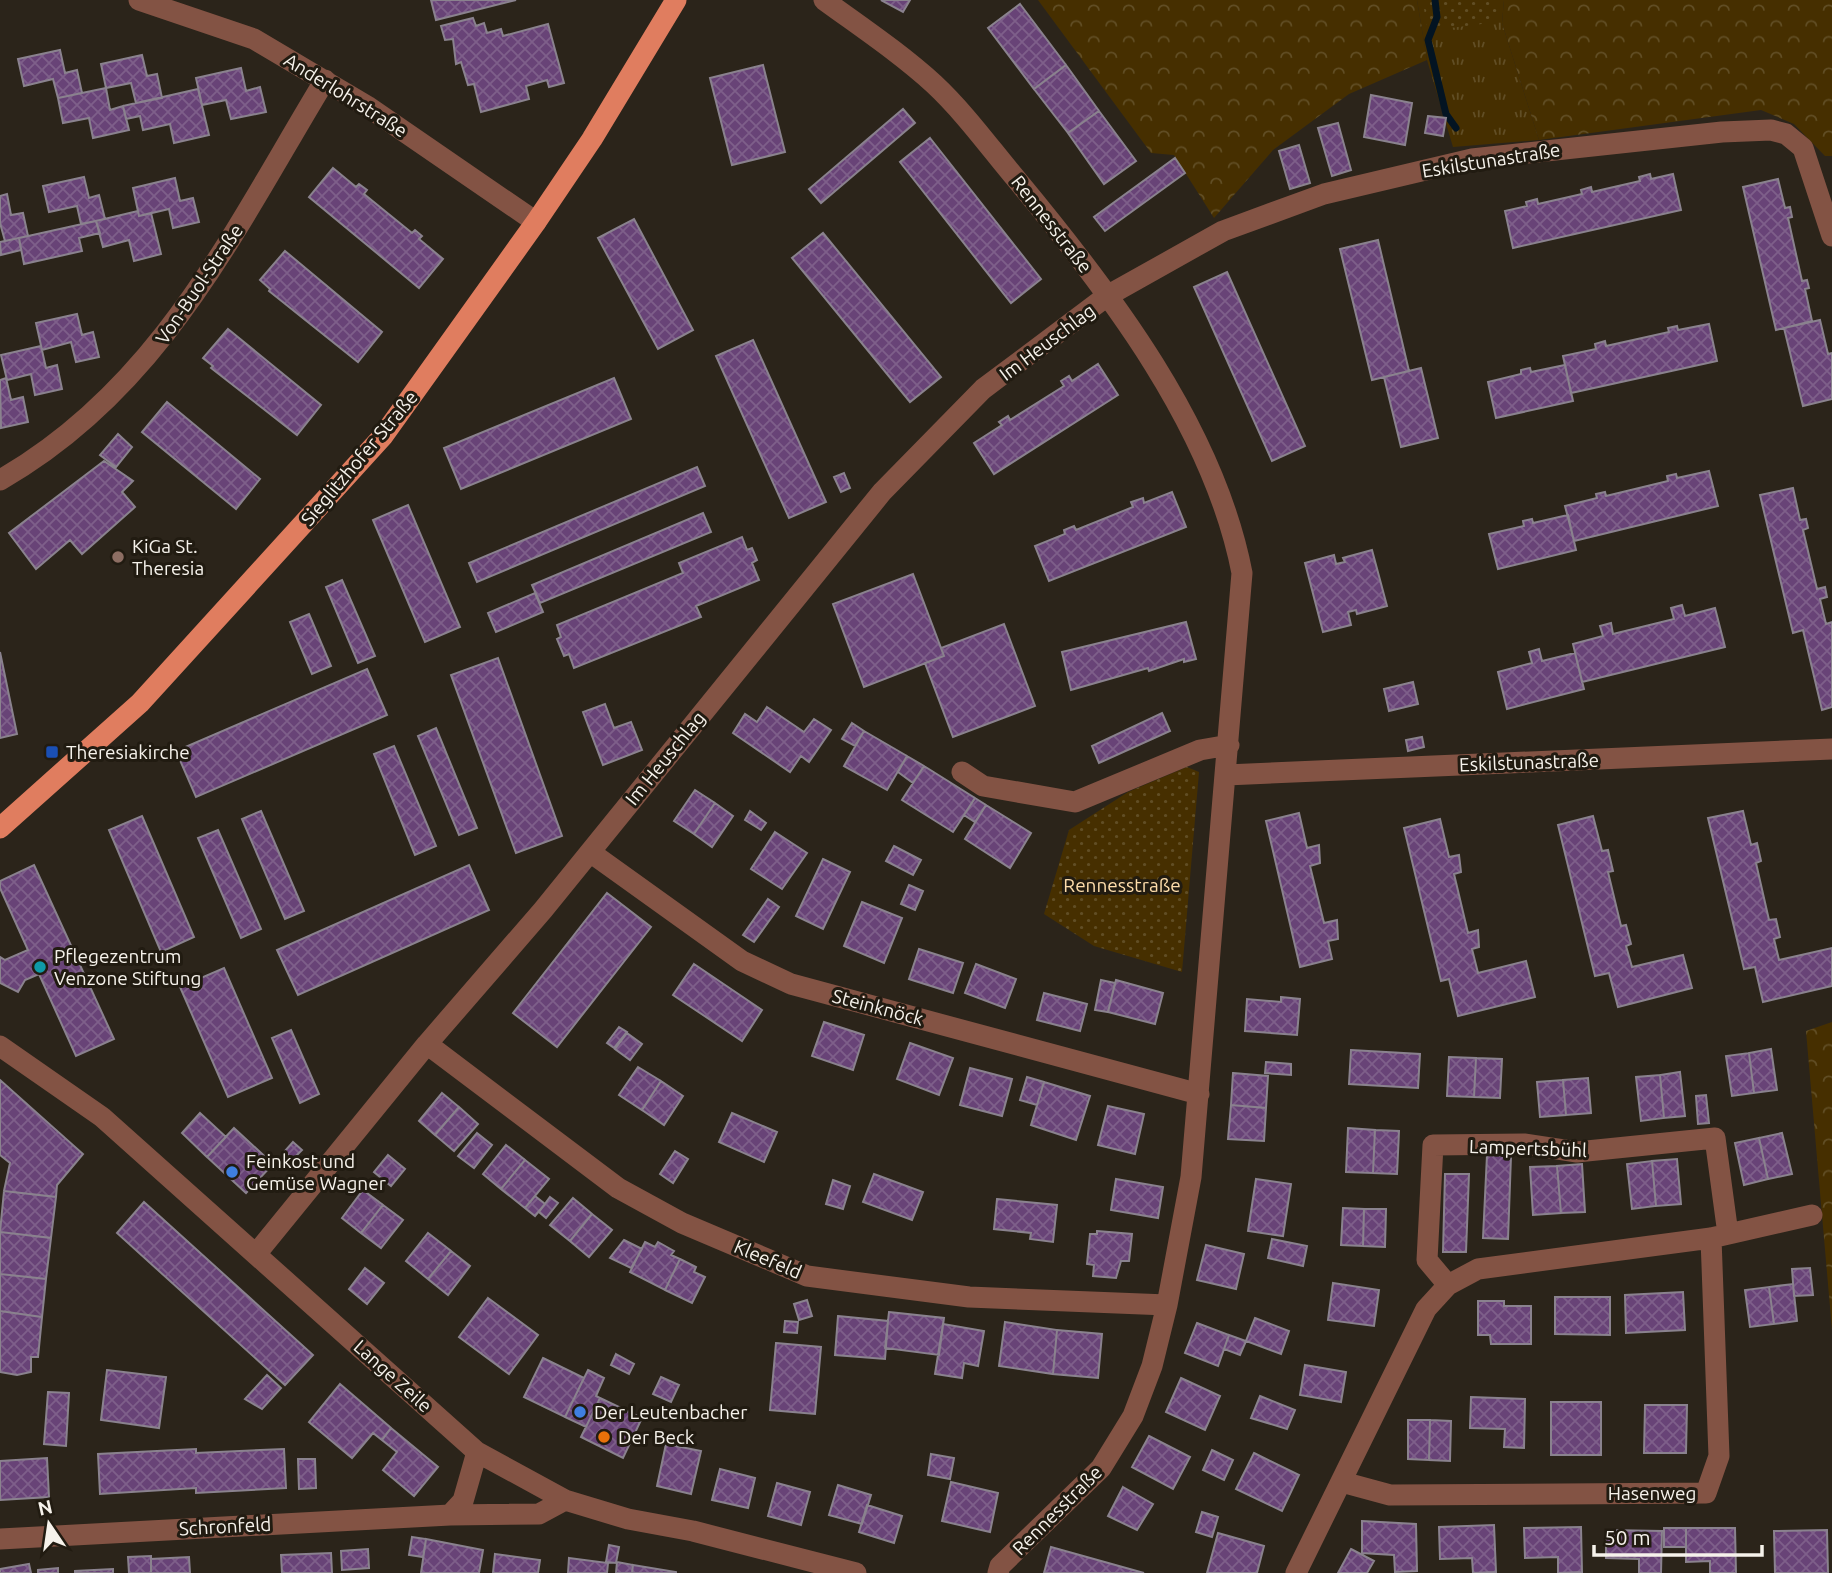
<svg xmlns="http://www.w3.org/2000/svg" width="1832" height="1573" font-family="Ubuntu,sans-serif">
<defs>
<pattern id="grass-tufts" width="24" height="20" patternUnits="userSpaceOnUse" patternTransform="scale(1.75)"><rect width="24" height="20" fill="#462f00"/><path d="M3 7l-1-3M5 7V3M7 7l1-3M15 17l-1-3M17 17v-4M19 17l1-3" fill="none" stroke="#614e25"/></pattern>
<pattern id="forest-crowns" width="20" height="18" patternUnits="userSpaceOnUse" patternTransform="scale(1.75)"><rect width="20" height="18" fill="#462f00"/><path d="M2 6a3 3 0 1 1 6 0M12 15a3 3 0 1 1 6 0" fill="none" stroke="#614e25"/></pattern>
<pattern id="park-dots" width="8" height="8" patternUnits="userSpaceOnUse" patternTransform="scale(1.75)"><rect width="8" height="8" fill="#462f00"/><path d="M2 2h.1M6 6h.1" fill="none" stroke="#614e25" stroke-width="1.8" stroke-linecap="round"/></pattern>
<pattern id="building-cross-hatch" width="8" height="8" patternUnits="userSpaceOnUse" patternTransform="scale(1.75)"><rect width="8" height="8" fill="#684377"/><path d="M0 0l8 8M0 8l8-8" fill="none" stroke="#7e5f8a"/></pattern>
</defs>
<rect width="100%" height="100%" fill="#2b241a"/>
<!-- grass -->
<path fill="url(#grass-tufts)" d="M1417,0H1504L1502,23L1539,140L1453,147L1427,60Z"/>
<!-- forest -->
<path fill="url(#forest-crowns)" d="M1038,0H1417L1427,60L1349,94L1273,150L1214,218L1174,155L1151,153Z
M1504,0H1832V156H1825L1794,124L1761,110L1539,140L1502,23Z
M1832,1022V1330L1806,1031Z"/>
<!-- park -->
<path fill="url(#park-dots)" d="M1423,0H1498L1497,22L1427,31Z
M1187,767L1199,772L1182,972L1094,946L1044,914L1069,830L1128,792Z"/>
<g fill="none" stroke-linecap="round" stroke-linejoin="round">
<!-- stream -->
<path stroke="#031422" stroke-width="7" d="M1435,0L1437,17L1428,40L1446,114L1456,128"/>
</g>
<!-- building -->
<path fill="url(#building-cross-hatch)" stroke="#8a828e" stroke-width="2" d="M431,0H516L436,20Z
M881,0H910L903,12Z
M1020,4L1066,65L1034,89L988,28Z
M473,18L476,26L484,23L487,33L501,29L503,36L548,24L564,83L549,87L547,80L526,86L529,99L481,112L474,84L468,85L461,62L456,64L453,39L445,40L441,26Z
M60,50L65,73L77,70L82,93L58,98L53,79L24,86L18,59Z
M142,55L147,76L157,74L162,98L136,103L131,83L106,88L101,64Z
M763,65L785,152L732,165L710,78Z
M1066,65L1099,111L1068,133L1034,89Z
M241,68L246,91L260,87L266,112L231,119L226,100L202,105L196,78Z
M106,88L110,110L123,106L129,130L93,138L89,118L63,123L58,98Z
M198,89L209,135L174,143L170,124L143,130L140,116L126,119L123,106Z
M1371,95L1412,103L1405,145L1364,137Z
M903,109L915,123L821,203L809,189Z
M1099,111L1136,161L1104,184L1068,133Z
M1428,116L1446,118L1443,136L1425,133Z
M1338,123L1351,170L1332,176L1318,128Z
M930,138L1041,279L1011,303L900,162Z
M1299,145L1310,183L1290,189L1279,151Z
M1175,158L1185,173L1105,231L1094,217Z
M333,168L356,187L359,184L367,190L364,194L412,233L415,230L422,236L419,239L443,259L419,288L309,197Z
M1650,174L1651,179L1673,174L1681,210L1513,248L1505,211L1527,206L1526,202L1537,199L1538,204L1582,194L1581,190L1591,187L1592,192L1640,181L1639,177Z
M84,177L89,198L99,195L105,219L81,224L77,206L49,212L43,186Z
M175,178L180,201L193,198L199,222L173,228L169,209L139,216L133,188Z
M1778,179L1785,208L1790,207L1792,217L1788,218L1802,281L1807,280L1809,288L1805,289L1812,321L1776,330L1743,187Z
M7,194L11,215L23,213L28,236L5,241L0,223V196Z
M138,211L139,216L151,213L161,254L134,261L129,240L103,247L96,221Z
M634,219L693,330L658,349L598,238Z
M96,221L100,233L79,238L82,251L24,264L19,238Z
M823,233L941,377L910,402L792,258Z
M19,238L21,250L1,255L0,242Z
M1378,240L1409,371L1372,380L1340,249Z
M285,251L382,332L358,362L269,291L270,289L260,280Z
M1227,272L1305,446L1272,461L1194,287Z
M77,314L82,335L93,332L99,357L76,362L71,342L42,350L36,323Z
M1820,320L1828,354L1832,353V399L1803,406L1784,328Z
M1709,324L1717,361L1571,393L1563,356L1596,349L1595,344L1605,341L1606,346L1669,332L1668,328L1677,326L1678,330Z
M228,329L321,405L297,435L211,368L213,366L203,358Z
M753,340L826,502L789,518L716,356Z
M41,346L46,368L57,365L62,389L35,395L31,374L7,380L1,355Z
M1098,364L1118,395L994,474L974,443L1002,425L999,422L1008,416L1010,420L1064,386L1061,381L1069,376L1072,381Z
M1565,365L1573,401L1496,418L1488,382L1521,374V370L1530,368L1531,372Z
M1421,368L1438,438L1401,447L1384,377Z
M6,378L11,400L23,397L28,422L1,428L0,380Z
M614,378L631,419L461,489L444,448Z
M167,402L260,479L236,509L142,432Z
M118,434L132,447L116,467L100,455Z
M104,461L133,481L122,492L135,507L82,554L70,540L36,569L9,533Z
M697,467L705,486L477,582L469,563Z
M1709,471L1718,506L1574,541L1565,506L1597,498L1596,494L1605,492L1606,496L1668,481L1667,476L1676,474L1677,478Z
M844,473L850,488L841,492L834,477Z
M1793,488L1800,520L1806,519L1808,528L1803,530L1817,589L1825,587L1827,597L1820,599L1826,624L1832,622V707L1822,710L1803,630L1793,633L1760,495Z
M1172,492L1186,527L1049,581L1035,546L1065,534L1064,530L1074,526L1076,530L1133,507L1131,502L1143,498L1144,503Z
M408,505L460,627L425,642L373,520Z
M703,513L711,532L540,603L532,585Z
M1568,515L1576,550L1498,569L1489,534L1524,526L1523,521L1532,519L1533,523Z
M742,537L747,550L752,548L757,560L752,563L759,580L696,606L701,617L574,668L569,654L564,656L557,639L561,637L557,625L683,573L679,563Z
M1372,550L1387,606L1357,614L1356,610L1348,612L1351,625L1323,632L1305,563L1334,555L1336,564L1345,562L1343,558Z
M913,574L944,656L864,687L833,604Z
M342,580L375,656L358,663L326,587Z
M535,593L543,612L496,632L488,613Z
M1682,605L1685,616L1715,608L1725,647L1582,682L1573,644L1603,636L1600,626L1611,623L1613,634L1674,619L1671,608Z
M309,614L331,666L312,674L290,622Z
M1186,622L1196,659L1184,662V659L1149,671L1148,668L1071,690L1062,652Z
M1004,624L1035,706L953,737L925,663L944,656L941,648Z
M1539,649L1542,661L1575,653L1584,689L1507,709L1498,672L1532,663L1529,652Z
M0,652L17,734L0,738Z
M498,658L562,836L516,853L451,675Z
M367,669L387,715L196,797L176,751Z
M1413,682L1418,704L1389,711L1384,689Z
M605,704L614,728L631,722L642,750L603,765L583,712Z
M767,707L804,732L814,719L831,730L809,762L801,756L790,772L733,733L745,714L757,722Z
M1162,713L1170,731L1099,763L1092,746Z
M852,723L864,731L855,746L842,739Z
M436,728L477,828L459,835L418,736Z
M864,731L907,756L887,790L844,766Z
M1422,737L1424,747L1408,751L1406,740Z
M394,746L436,846L415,855L374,754Z
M907,756L924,766L913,783L898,772Z
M924,766L975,798L953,832L902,800Z
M695,790L715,803L694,834L674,821Z
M975,798L986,805L975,822L964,815Z
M715,803L733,816L712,847L694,834Z
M986,805L1031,833L1010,868L965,839Z
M261,811L304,911L285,919L242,819Z
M750,811L766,823L761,830L745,820Z
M1743,811L1751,845L1757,843L1761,861L1756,863L1769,920L1776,919L1780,937L1774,939L1779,960L1832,948V986L1763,1002L1755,967L1744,969L1708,818Z
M1299,813L1307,848L1319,845L1320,863L1310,866L1324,923L1337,920L1338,939L1328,941L1332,959L1300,967L1266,821Z
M142,816L194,937L161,952L109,830Z
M1593,816L1602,851L1608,850L1613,871L1608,872L1621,926L1626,925L1631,944L1626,946L1632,967L1683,955L1692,988L1618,1007L1609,973L1595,976L1558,825Z
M1440,819L1449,857L1459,855L1461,872L1454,874L1468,933L1478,930L1479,947L1472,949L1478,973L1526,961L1535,997L1458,1016L1449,979L1441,981L1404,828Z
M218,830L261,929L241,938L198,838Z
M775,832L807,853L782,889L751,869Z
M894,846L921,860L913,875L886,861Z
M823,859L850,872L823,929L796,916Z
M34,865L114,1039L76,1056L39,974L25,980L18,992L0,983V957L5,960L28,950L0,888V881Z
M469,865L489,910L298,995L277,950Z
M909,885L923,891L915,910L901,904Z
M607,893L651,927L557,1047L513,1013Z
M768,899L779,907L754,942L743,935Z
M862,902L902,918L884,963L844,946Z
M919,949L963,963L953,993L909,979Z
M694,964L762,1010L742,1041L673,995Z
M976,964L1016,979L1005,1008L965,993Z
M224,968L272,1078L228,1097L180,987Z
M1101,980L1115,983L1108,1012L1095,1010Z
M1116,980L1163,993L1155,1024L1108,1012Z
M1044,993L1087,1004L1080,1031L1037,1020Z
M1281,997L1300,999L1297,1035L1245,1031L1247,999L1281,1002Z
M824,1022L864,1035L853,1070L812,1056Z
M619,1027L627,1032L614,1048L607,1043Z
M291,1030L319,1094L300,1103L272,1038Z
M627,1033L642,1044L630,1060L615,1049Z
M910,1043L953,1058L939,1095L897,1079Z
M1771,1049L1777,1090L1754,1093L1749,1053Z
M1351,1050L1420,1054L1418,1088L1349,1084Z
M1749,1053L1754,1093L1732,1096L1726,1056Z
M1449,1057L1476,1058L1474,1097L1447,1096Z
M1476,1058L1502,1059L1500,1098L1474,1097Z
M1266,1062L1291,1064V1075L1265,1073Z
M638,1067L661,1081L642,1110L619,1095Z
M970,1068L1012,1079L1002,1116L960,1105Z
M1680,1072L1685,1116L1664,1118L1660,1075Z
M1233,1073L1268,1076L1266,1108L1231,1105Z
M1660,1075L1664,1118L1641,1121L1636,1077Z
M1027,1077L1044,1082L1037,1105L1020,1100Z
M1588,1078L1591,1113L1566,1115L1563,1080Z
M0,1080L83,1154L57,1185L56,1197L4,1191L10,1163L0,1155Z
M1563,1080L1566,1115L1540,1117L1537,1082Z
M661,1081L683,1096L664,1125L642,1110Z
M1044,1082L1090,1096L1076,1140L1031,1125Z
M442,1093L459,1107L435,1135L419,1121Z
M1706,1095L1709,1123L1698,1124L1696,1096Z
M1231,1105L1266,1108L1264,1141L1228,1139Z
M1108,1106L1144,1114L1135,1154L1098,1145Z
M459,1107L478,1124L454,1151L435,1135Z
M200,1113L226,1137L207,1157L182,1133Z
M732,1113L777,1132L764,1162L719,1142Z
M234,1128L273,1164L246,1193L207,1157Z
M1348,1128L1375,1130L1373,1173L1346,1172Z
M1375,1130L1399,1131L1397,1174L1373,1173Z
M477,1133L492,1145L474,1168L458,1156Z
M1782,1133L1792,1174L1768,1179L1759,1138Z
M1759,1138L1768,1179L1744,1185L1735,1143Z
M293,1142L302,1150L293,1159L284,1152Z
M506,1145L525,1160L501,1189L483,1174Z
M675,1151L688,1159L673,1183L660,1174Z
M388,1155L405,1169L391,1186L374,1172Z
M1487,1155L1511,1156L1508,1239L1483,1238Z
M1677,1159L1681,1204L1656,1206L1652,1161Z
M525,1160L549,1179L525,1208L501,1189Z
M1652,1161L1656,1206L1632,1209L1627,1164Z
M1582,1164L1585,1212L1561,1213L1557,1166Z
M1557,1166L1561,1213L1533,1215L1530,1167Z
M874,1174L923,1192L912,1220L863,1202Z
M1445,1174H1469L1466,1252H1443Z
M1116,1179L1163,1187L1158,1218L1111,1210Z
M1256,1179L1291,1184L1283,1236L1248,1231Z
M833,1180L850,1186L843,1209L826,1204Z
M363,1190L383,1205L361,1233L342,1218Z
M4,1191L56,1197L51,1238L0,1232Z
M535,1196L545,1204L535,1216L525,1208Z
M550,1197L558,1203L546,1218L539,1212Z
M573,1198L592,1214L570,1241L550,1225Z
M997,1199L1057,1205L1053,1242L1030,1239L1031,1233L994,1229Z
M144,1202L313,1355L285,1385L117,1233Z
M383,1205L403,1220L381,1248L361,1233Z
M1343,1208L1364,1209L1363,1246L1341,1245Z
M1364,1209H1386L1385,1247L1363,1246Z
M592,1214L612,1230L589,1257L570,1241Z
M1097,1231L1132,1234L1129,1261H1121L1116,1278L1093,1276L1094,1265L1087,1264L1090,1234H1097Z
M0,1232L51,1238L46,1279L0,1274Z
M428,1233L451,1251L428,1279L406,1261Z
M1272,1239L1307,1246L1303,1266L1268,1258Z
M624,1240L642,1249L631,1268L610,1258Z
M645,1242L655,1247L658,1242L674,1251L671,1255L680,1259L665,1290L630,1272Z
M1206,1245L1244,1254L1236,1289L1197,1280Z
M451,1251L470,1266L448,1295L428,1279Z
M680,1259L696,1267L694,1272L705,1277L692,1303L665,1290Z
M365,1268L384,1283L367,1304L349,1289Z
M1810,1268L1813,1295L1794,1296L1792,1269Z
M0,1274L46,1279L42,1317L0,1311Z
M1333,1283L1379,1290L1374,1326L1328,1320Z
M1793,1284L1797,1321L1774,1324L1769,1287Z
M1769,1287L1774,1324L1750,1327L1745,1290Z
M1683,1292L1685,1330L1626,1333L1625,1295Z
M1555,1297H1610V1335L1555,1334Z
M488,1298L538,1335L509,1374L459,1337Z
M807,1300L812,1316L799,1320L794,1304Z
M1478,1301H1504V1306H1531V1344H1491L1490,1335H1478Z
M0,1311L42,1317L38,1357H31V1372L17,1375L0,1372Z
M889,1312L944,1318L939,1355L885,1348Z
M838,1316L888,1321L885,1359L835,1355Z
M1255,1318L1289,1331L1281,1354L1246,1341Z
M785,1321L798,1322L797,1333L784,1332Z
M1005,1322L1057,1330L1053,1374L999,1366Z
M1197,1323L1229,1335L1218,1366L1185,1353Z
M943,1324L984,1331L978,1366L964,1363L962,1378L935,1374Z
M1057,1330L1102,1334L1098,1378L1053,1374Z
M1229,1335L1246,1341L1240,1355L1224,1349Z
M776,1343L821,1347L815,1414L770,1410Z
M616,1354L634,1364L629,1374L611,1365Z
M543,1358L584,1378L565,1417L524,1397Z
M1305,1365L1346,1372L1341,1402L1300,1395Z
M107,1370L166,1377L159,1428L101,1420Z
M588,1370L604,1378L596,1396L600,1398L586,1427L565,1417Z
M267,1375L281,1388L262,1409L245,1399Z
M661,1377L679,1385L671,1402L653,1394Z
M1181,1378L1220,1396L1205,1430L1166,1412Z
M340,1384L391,1428L382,1440L373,1433L352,1458L309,1422Z
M48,1392L69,1393L66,1446L44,1444Z
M1260,1396L1295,1410L1287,1429L1251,1418Z
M1471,1397L1525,1399L1524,1448L1504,1447L1505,1429L1470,1428Z
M600,1398L642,1418L623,1458L581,1437Z
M1551,1402H1601V1455H1551Z
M1645,1405H1687L1686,1453H1644Z
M1408,1420H1430L1429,1460L1408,1459Z
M1430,1420L1451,1421L1450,1461L1429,1460Z
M391,1428L438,1467L414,1496L383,1470L397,1452L382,1440Z
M1149,1436L1190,1457L1173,1489L1132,1467Z
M666,1444L701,1451L691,1494L657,1486Z
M196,1449V1453L284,1449L286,1488L196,1493V1488L100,1494L98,1454Z
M1212,1450L1233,1460L1224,1480L1203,1470Z
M1254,1453L1299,1475L1282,1511L1236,1489Z
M931,1454L954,1458L950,1479L928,1475Z
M47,1458L49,1497L0,1500V1461Z
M298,1459H315L316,1488L299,1489Z
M720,1469L755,1478L748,1508L712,1500Z
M951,1482L998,1493L990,1532L942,1521Z
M777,1483L810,1492L801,1525L768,1516Z
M838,1485L871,1495L862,1524L829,1515Z
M1123,1487L1153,1504L1137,1530L1108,1516Z
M867,1505L902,1516L894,1543L859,1532Z
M1202,1512L1218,1517L1212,1537L1196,1532Z
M1362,1521L1416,1524L1417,1571L1395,1572L1394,1555L1362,1553Z
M1494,1525L1496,1572L1473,1573L1472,1558L1440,1559L1439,1527Z
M1581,1527L1582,1572L1558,1573V1557L1525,1558L1524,1528Z
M1664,1528H1686V1547H1664Z
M1686,1528H1735L1736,1573H1710V1561L1686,1562Z
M1606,1530L1662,1531L1661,1573H1639V1559L1606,1558Z
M1827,1530L1828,1573H1775L1774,1531Z
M1218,1533L1264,1546L1257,1573H1207Z
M412,1537L426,1539L423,1557L409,1555Z
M426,1539L483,1550L479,1573H421Z
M609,1545L619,1547L616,1563L606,1562Z
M1051,1547L1144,1573H1044Z
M368,1549L369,1568L342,1570L341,1551Z
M1351,1549L1374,1561L1367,1573H1338Z
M331,1553L332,1573H282L281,1555Z
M495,1554L540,1560L538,1573H493Z
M151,1556V1573H129L128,1557Z
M189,1557L190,1573H151V1559Z
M569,1558L608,1563L607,1573H568Z
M617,1562L633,1565L632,1573H616Z
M29,1564L31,1573H0V1569Z
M633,1565L676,1572V1573H632Z
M58,1568V1573H38V1570Z
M113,1569V1573H75V1571Z"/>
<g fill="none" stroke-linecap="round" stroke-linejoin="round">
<!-- minor -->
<path stroke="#835344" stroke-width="21" d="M139,0L254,39L367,106L536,222
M824,0C861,27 900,53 934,84C965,113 990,148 1017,180C1110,292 1214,428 1242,573L1191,1177L1167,1305L1152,1366L1133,1416L1101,1468L1000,1566L998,1573
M0,480C160,389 234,230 325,80
M962,772L983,786L1075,802L1200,750L1229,745
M1226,775L1832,749
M590,852L742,961L791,984L1199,1094
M427,1044L618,1188L682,1223L807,1276L969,1297L1167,1305
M0,1046L102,1117L477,1452L565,1500L628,1519L693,1531L856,1573
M256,1254L427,1044L543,910L882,492L983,389L1107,296L1223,231L1324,194L1472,159L1722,132L1771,130L1786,134L1803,148L1832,236
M1448,1285L1427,1260L1433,1145L1524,1144L1577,1152L1715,1138L1728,1234
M1342,1482L1390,1495L1706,1493L1719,1456L1711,1238
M450,1515L463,1501L477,1452
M0,1539L450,1515L539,1514L565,1500
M1296,1573L1426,1309L1448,1285L1478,1269L1711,1238L1812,1215"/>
<!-- major -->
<path stroke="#e07d5f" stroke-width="21" d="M0,828L140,703L383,436L536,222L592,139L676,0"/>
</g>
<!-- markers -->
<circle fill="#8d6e63" stroke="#211b11" stroke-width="2.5" cx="118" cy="557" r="7"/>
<rect fill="#1a4fb4" stroke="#211b11" stroke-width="2.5" x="45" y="745" width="14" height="14" rx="3.5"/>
<circle fill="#0f9aa8" stroke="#211b11" stroke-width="2.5" cx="40" cy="967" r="7"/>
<g fill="#3f7fe0" stroke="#211b11" stroke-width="2.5">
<circle cx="232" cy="1172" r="7"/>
<circle cx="580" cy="1412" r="7"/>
</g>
<circle fill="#e8710a" stroke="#211b11" stroke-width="2.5" cx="604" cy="1437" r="7"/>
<g text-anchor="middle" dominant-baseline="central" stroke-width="6" stroke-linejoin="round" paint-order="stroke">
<!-- street labels -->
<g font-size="19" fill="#f6f2eb" stroke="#211b11">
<text transform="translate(346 95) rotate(32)">Anderlohrstraße</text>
<text transform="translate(1491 160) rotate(-9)">Eskilstunastraße</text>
<text transform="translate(1052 224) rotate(52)">Rennesstraße</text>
<text transform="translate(199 284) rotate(-56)">Von-Buol-Straße</text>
<text transform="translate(1047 342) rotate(-37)">Im Heuschlag</text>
<text transform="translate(359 458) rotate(-50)">Sieglitzhofer Straße</text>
<text transform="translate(665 758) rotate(-51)">Im Heuschlag</text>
<text transform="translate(1529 762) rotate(-2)">Eskilstunastraße</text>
<text transform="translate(878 1007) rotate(15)">Steinknöck</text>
<text transform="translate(1528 1148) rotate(2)">Lampertsbühl</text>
<text transform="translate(768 1259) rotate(23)">Kleefeld</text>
<text transform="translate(393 1376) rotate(42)">Lange Zeile</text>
<text x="1652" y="1493">Hasenweg</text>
<text transform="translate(1057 1510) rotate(-45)">Rennesstraße</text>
<text transform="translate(225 1526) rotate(-3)">Schronfeld</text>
</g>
<!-- poi labels -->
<g font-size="19" fill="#f6f2eb" stroke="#211b11" text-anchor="start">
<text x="132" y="546">KiGa St.<tspan x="132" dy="22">Theresia</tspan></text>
<text x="66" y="752">Theresiakirche</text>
<text x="54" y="956">Pflegezentrum<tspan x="54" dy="22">Venzone Stiftung</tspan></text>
<text x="246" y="1161">Feinkost und<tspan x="246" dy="22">Gemüse Wagner</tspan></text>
<text x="594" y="1412">Der Leutenbacher</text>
<text x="618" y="1437">Der Beck</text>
</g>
<!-- park labels -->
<g font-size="19" fill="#feddab" stroke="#211b11">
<text x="1122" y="885">Rennesstraße</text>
</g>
</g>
<!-- north arrow -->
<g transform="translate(49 1524) rotate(347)" stroke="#211b11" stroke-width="5" paint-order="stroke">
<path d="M0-5L12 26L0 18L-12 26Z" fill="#f6f2eb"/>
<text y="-10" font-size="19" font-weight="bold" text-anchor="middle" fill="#f6f2eb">N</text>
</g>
<!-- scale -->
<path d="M1594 1545v10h168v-10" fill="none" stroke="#f6f2eb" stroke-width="3.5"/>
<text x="1604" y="1545" font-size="21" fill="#f6f2eb" stroke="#211b11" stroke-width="5" paint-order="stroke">50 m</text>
</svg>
